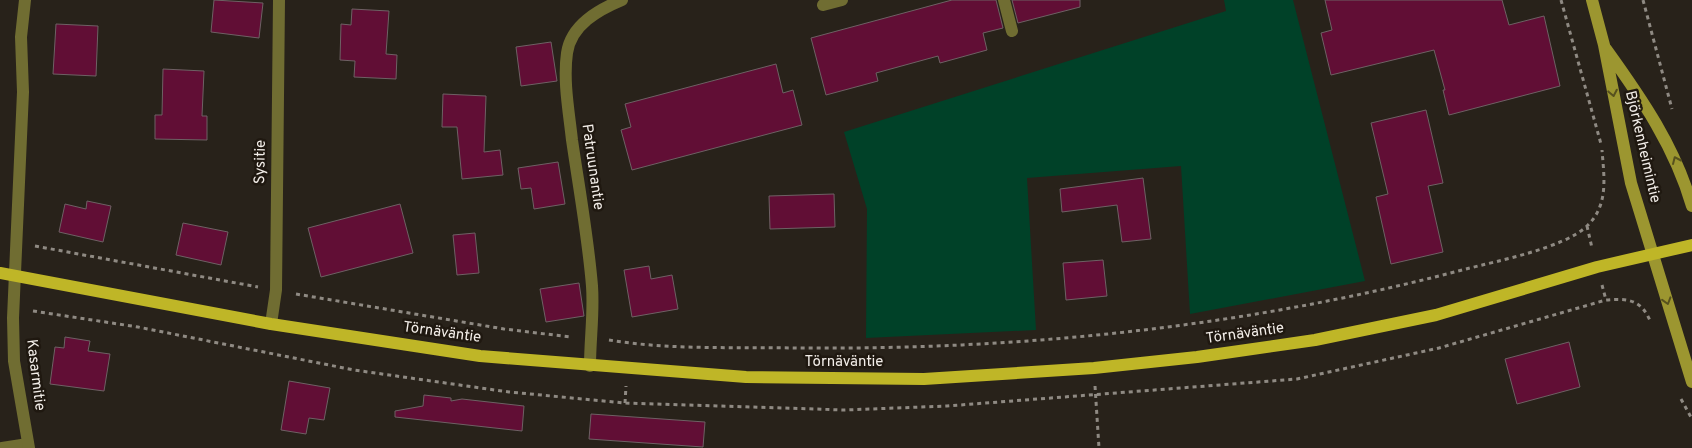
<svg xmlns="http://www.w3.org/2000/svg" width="1692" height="448" font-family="Overpass,sans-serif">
<rect width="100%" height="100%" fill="#28221a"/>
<!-- green -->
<path fill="#004128" d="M1224,0H1293L1365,281L1190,314L1181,166L1027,178L1036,330L866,338L867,209L844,132L1226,11Z"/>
<!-- building -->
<path fill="#610e35" stroke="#6e6164" d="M214,0L263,3L259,38L211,32Z
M952,0H996L1003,28L983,33L987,50L940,63L938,56L876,73L878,81L826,95L811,38Z
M1012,0H1080V7L1018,23Z
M1325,0H1502L1509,25L1544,16L1560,86L1449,115L1443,90H1445L1434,50L1331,75L1321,33L1332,30Z
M352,9L389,11L386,54L397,55L396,79L354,77L355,61L340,60L341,24L351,25Z
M56,24L98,26L96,76L53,74Z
M551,42L557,81L521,86L516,47Z
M776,64L783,93L793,90L802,125L632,170L621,130L631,127L625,104Z
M163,69L204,71L202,116H207V140L155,139V115H162Z
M443,94L486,96L484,152L500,150L503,175L462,179L457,127H442Z
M1426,110L1443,183L1428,186L1443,252L1391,264L1376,197L1388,194L1371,123Z
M558,162L565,204L534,209L531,188L521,189L518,168Z
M1143,178L1151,239L1122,242L1117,205L1062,212L1060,189Z
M834,194L835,227L770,229L769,196Z
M87,201L111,206L103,242L59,232L65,204L86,209Z
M400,204L413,253L321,277L308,228Z
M183,223L228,232L221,265L176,255Z
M475,233L479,273L457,275L453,235Z
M1103,260L1107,296L1066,300L1063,263Z
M649,266L651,279L672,275L678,309L632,317L624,270Z
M579,283L584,316L546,322L540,289Z
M65,337L90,341L88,351L110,354L104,391L50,384L55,347L64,348Z
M1569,342L1580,387L1517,404L1505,359Z
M289,381L330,388L324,420L309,418L306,434L281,430Z
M424,395L451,398V401L462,399L524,406L522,431L395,417V411L423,406Z
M591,414L705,422L703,447L589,439Z"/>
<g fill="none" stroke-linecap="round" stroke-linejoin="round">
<!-- path -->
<path stroke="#8f8a83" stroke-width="3" stroke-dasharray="4 4" stroke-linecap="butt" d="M1561,0L1601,144
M1643,0L1672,109
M1587,226L1592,248
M35,246L258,287
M1602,285L1606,300
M296,294L504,329L571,337
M33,311L138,327L354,370L509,392L625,403L845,410L947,406L1297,379L1439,348L1606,300C1629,298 1642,300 1651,323
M609,340C668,350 738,347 798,348C1024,350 1247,327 1466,269C1497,261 1564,248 1587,226C1609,205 1604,177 1602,150
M1095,386L1099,448
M1681,399L1692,419
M625,403L626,386"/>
<!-- lane -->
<path stroke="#706d32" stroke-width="12" d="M1004,0L1012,31
M823,5L842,0
M2,448L28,444"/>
<!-- street -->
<path stroke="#706d32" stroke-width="12" d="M25,0L21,37L23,92L13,318L14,361L29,448
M271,324L276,290L279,0
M590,366C590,339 594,313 592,286C588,237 579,188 572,140C569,112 563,81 567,53C571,25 598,10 622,0"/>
<!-- secondary -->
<path stroke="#9c9630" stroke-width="12" d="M1592,0L1604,45L1631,183L1692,382
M1606,49C1642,99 1675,147 1692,206"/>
<!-- primary -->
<path stroke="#bfb627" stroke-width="12" d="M0,273L271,324L480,356L746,377L924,379L1094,368L1197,357L1315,340L1436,315L1597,267L1692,245"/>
</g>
<!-- one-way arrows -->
<defs><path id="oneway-chevron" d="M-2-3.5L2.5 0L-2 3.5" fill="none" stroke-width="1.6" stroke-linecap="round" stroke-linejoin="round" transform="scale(1.25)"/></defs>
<g stroke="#57511e">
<use href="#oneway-chevron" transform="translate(1613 93) rotate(79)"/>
<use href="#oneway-chevron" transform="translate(1676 160) rotate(-114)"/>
<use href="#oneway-chevron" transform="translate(1667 301) rotate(73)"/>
</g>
<g text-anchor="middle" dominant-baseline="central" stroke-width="5" stroke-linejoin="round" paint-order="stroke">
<!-- street labels -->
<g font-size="15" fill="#f3eee9" stroke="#1f1810">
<text transform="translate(1642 147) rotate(77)">Björkenheimintie</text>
<text transform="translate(261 162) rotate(-89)">Sysitie</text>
<text transform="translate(592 167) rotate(82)">Patruunantie</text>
<text transform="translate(442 333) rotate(8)">Törnäväntie</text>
<text transform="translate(1245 334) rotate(-8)">Törnäväntie</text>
<text x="844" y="362">Törnäväntie</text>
<text transform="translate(35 375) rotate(83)">Kasarmitie</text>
</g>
</g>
</svg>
